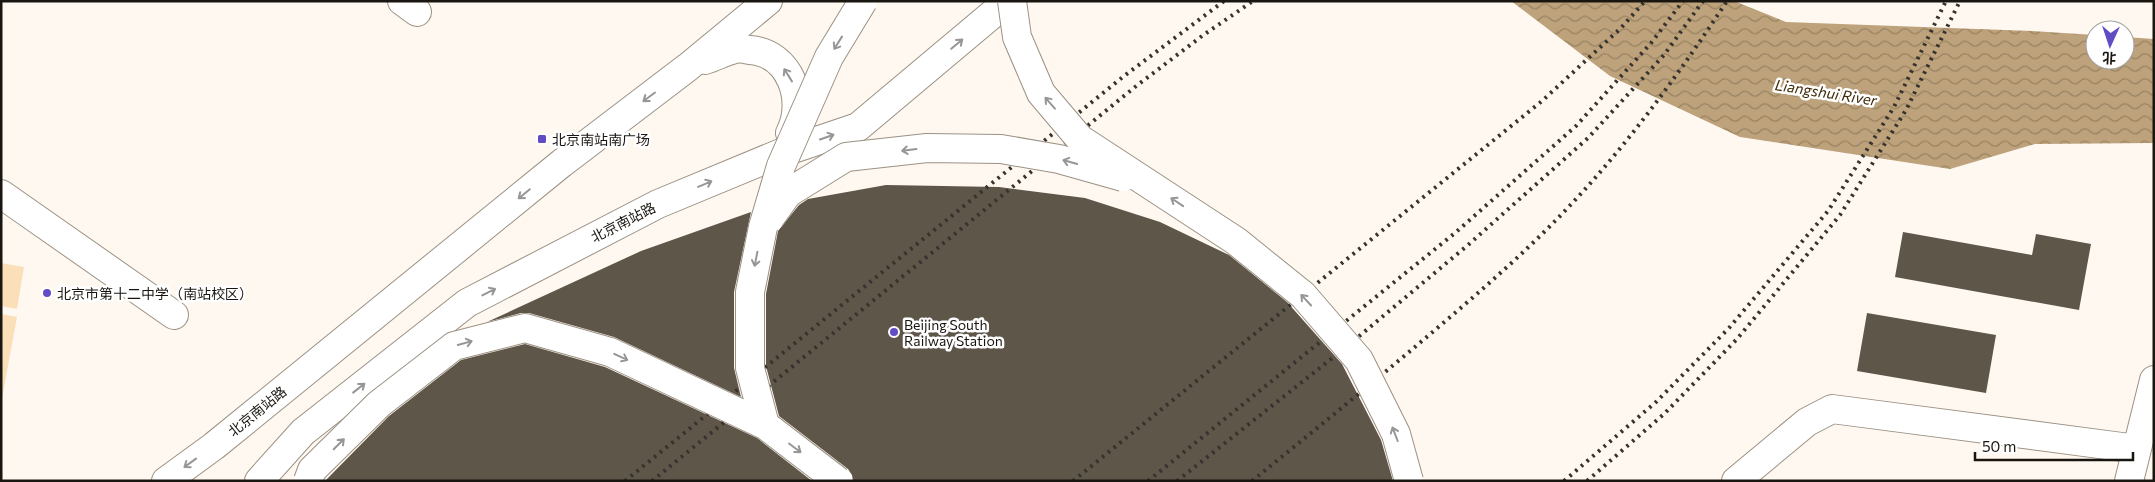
<svg xmlns="http://www.w3.org/2000/svg" width="2155" height="482" font-family="Commissioner,'Noto Sans SC',sans-serif">
<defs>
<pattern id="water-waves" width="16" height="10" patternUnits="userSpaceOnUse" patternTransform="scale(1.25)"><rect width="16" height="10" fill="#bda27b"/><path d="M0 5q4-4 8 0t8 0" fill="none" stroke="#998363"/></pattern>
</defs>
<rect width="100%" height="100%" fill="#fff8f0"/>
<!-- grass -->
<path fill="#fbdfb9" d="M1,263L24,267L17,309L1,306Z
M1,314L17,317L1,404Z"/>
<!-- water -->
<path fill="url(#water-waves)" d="M1511,1H1734L1786,22L2032,31L2095,35V60H2125V37L2154,39V143L2035,144L1950,169L1740,137L1610,76Z"/>
<!-- building -->
<path fill="#5f564a" d="M886,185L999,187L1085,198L1160,222L1229,255L1287,302L1342,364L1381,440L1393,481H853L852,475L848,469L779,416L766,366V294L778,231L799,205L808,199Z
M751,212L734,292V368L741,397L614,337L529,313H521L487,322L641,251Z
M1903,232L2032,255L2036,234L2091,244L2079,310L1895,277Z
M1867,313L1996,335L1986,393L1857,371Z
M525,344L605,367L757,438L812,481H325L389,416L461,360Z"/>
<g fill="none" stroke-linecap="round" stroke-linejoin="round">
<defs>
<path id="minor" d="M402,1L417,12
M705,60C715,57 725,51 735,49C739,48 745,49 750,50C790,53 807,100 790,133
M1,194L174,315
M166,481L214,446L562,163L688,67L768,1
M259,481L303,432L467,303L658,204L781,153L858,127L1008,1
M1736,481L1807,422L1832,409L2137,449
M2129,481L2154,380"/>
</defs>
<!-- minor casing -->
<use href="#minor" stroke="#9b9184" stroke-width="30"/>
<!-- minor -->
<use href="#minor" stroke="#fff" stroke-width="28"/>
<!-- rail -->
<path stroke="#36332e" stroke-width="4" stroke-dasharray="2.5 5" stroke-linecap="butt" d="M625,481L1124,76L1224,1
M652,481L1135,87L1202,36L1253,1
M1073,481L1542,101L1621,28L1645,1
M1148,481L1455,233L1576,126L1651,43L1683,1
M1177,481L1345,348L1468,245L1588,138L1664,55L1703,1
M1252,481C1316,429 1380,377 1442,324C1483,289 1523,254 1560,216C1623,151 1677,77 1727,1
M1564,481L1656,402L1729,328L1828,211L1894,107L1946,1
M1587,481L1664,414L1737,339L1840,215L1906,110L1960,1"/>
<defs>
<path id="minor-bridge" d="M1012,1L1017,37L1041,93L1080,139L1236,241L1303,295L1359,360L1396,434L1409,481
M770,218L788,193L846,157L927,148L1001,149L1059,159L1123,177
M765,425L750,368V292L763,227L781,166L829,57L863,1
M308,481L312,470L379,404L454,346L525,328L610,352L765,425L838,481"/>
</defs>
<!-- minor-bridge casing -->
<use href="#minor-bridge" stroke="#9b9184" stroke-width="30" stroke-linecap="butt"/>
<!-- minor-bridge -->
<use href="#minor-bridge" stroke="#fff" stroke-width="28"/>
</g>
<!-- one-way arrows -->
<defs><path id="oneway-shaft" d="M-6 0H5M1.5-3L5.5 0L1.5 3" fill="none" stroke-width="1.6" stroke-linecap="round" stroke-linejoin="round" transform="scale(1.25)"/></defs>
<g stroke="#989694">
<use href="#oneway-shaft" transform="translate(838 43) rotate(122)"/>
<use href="#oneway-shaft" transform="translate(957 44) rotate(-40)"/>
<use href="#oneway-shaft" transform="translate(788 75) rotate(-122)"/>
<use href="#oneway-shaft" transform="translate(649 97) rotate(143)"/>
<use href="#oneway-shaft" transform="translate(1050 103) rotate(-131)"/>
<use href="#oneway-shaft" transform="translate(827 137) rotate(-19)"/>
<use href="#oneway-shaft" transform="translate(909 150) rotate(173)"/>
<use href="#oneway-shaft" transform="translate(1070 162) rotate(-164)"/>
<use href="#oneway-shaft" transform="translate(705 184) rotate(-23)"/>
<use href="#oneway-shaft" transform="translate(524 194) rotate(141)"/>
<use href="#oneway-shaft" transform="translate(1177 202) rotate(-146)"/>
<use href="#oneway-shaft" transform="translate(756 259) rotate(101)"/>
<use href="#oneway-shaft" transform="translate(489 292) rotate(-27)"/>
<use href="#oneway-shaft" transform="translate(1306 300) rotate(-133)"/>
<use href="#oneway-shaft" transform="translate(465 343) rotate(-15)"/>
<use href="#oneway-shaft" transform="translate(621 357) rotate(25)"/>
<use href="#oneway-shaft" transform="translate(359 388) rotate(-38)"/>
<use href="#oneway-shaft" transform="translate(1395 434) rotate(-111)"/>
<use href="#oneway-shaft" transform="translate(339 444) rotate(-45)"/>
<use href="#oneway-shaft" transform="translate(795 448) rotate(37)"/>
<use href="#oneway-shaft" transform="translate(190 463) rotate(144)"/>
</g>
<!-- markers -->
<g fill="#614cc4" stroke="#fff" stroke-width="2">
<rect x="537" y="134" width="10" height="10" rx="2.5"/>
<circle cx="47" cy="293" r="5"/>
<circle cx="894" cy="332" r="5"/>
</g>
<g text-anchor="middle" dominant-baseline="central" stroke-width="5" stroke-linejoin="round" paint-order="stroke">
<!-- poi labels -->
<g font-size="14" fill="#191611" stroke="#fff" text-anchor="start">
<text x="552" y="139">北京南站南广场</text>
<text x="57" y="293">北京市第十二中学（南站校区）</text>
<text x="904" y="324">Beijing South<tspan x="904" dy="16">Railway Station</tspan></text>
</g>
<!-- street labels -->
<g font-size="14" fill="#191611" stroke="#fff">
<text transform="translate(623 222) rotate(-27)">北京南站路</text>
<text transform="translate(257 411) rotate(-39)">北京南站路</text>
</g>
<!-- water labels -->
<g font-size="15" font-style="italic" fill="#402c0a" stroke="#fff">
<text transform="translate(1826 92) rotate(9)">Liangshui River</text>
</g>
</g>
<!-- border -->
<rect width="2155" height="482" fill="none" stroke="#191611" stroke-width="5"/>
<!-- north arrow -->
<g transform="translate(2110 45) rotate(183)"><circle r="24" fill="#ffffff" stroke="#a3a2a0"/>
<path d="M0-4L9 19L0 12L-9 19Z" fill="#614cc4"/>
<text y="-8" font-size="14" font-weight="bold" text-anchor="middle" fill="#191611">北</text>
</g>
<!-- scale -->
<path d="M1975 452v8h158v-8" fill="none" stroke="#191611" stroke-width="2.5"/>
<text x="1982" y="452" font-size="15" fill="#191611" stroke="#ffffff" stroke-width="4" paint-order="stroke">50 m</text>
</svg>
